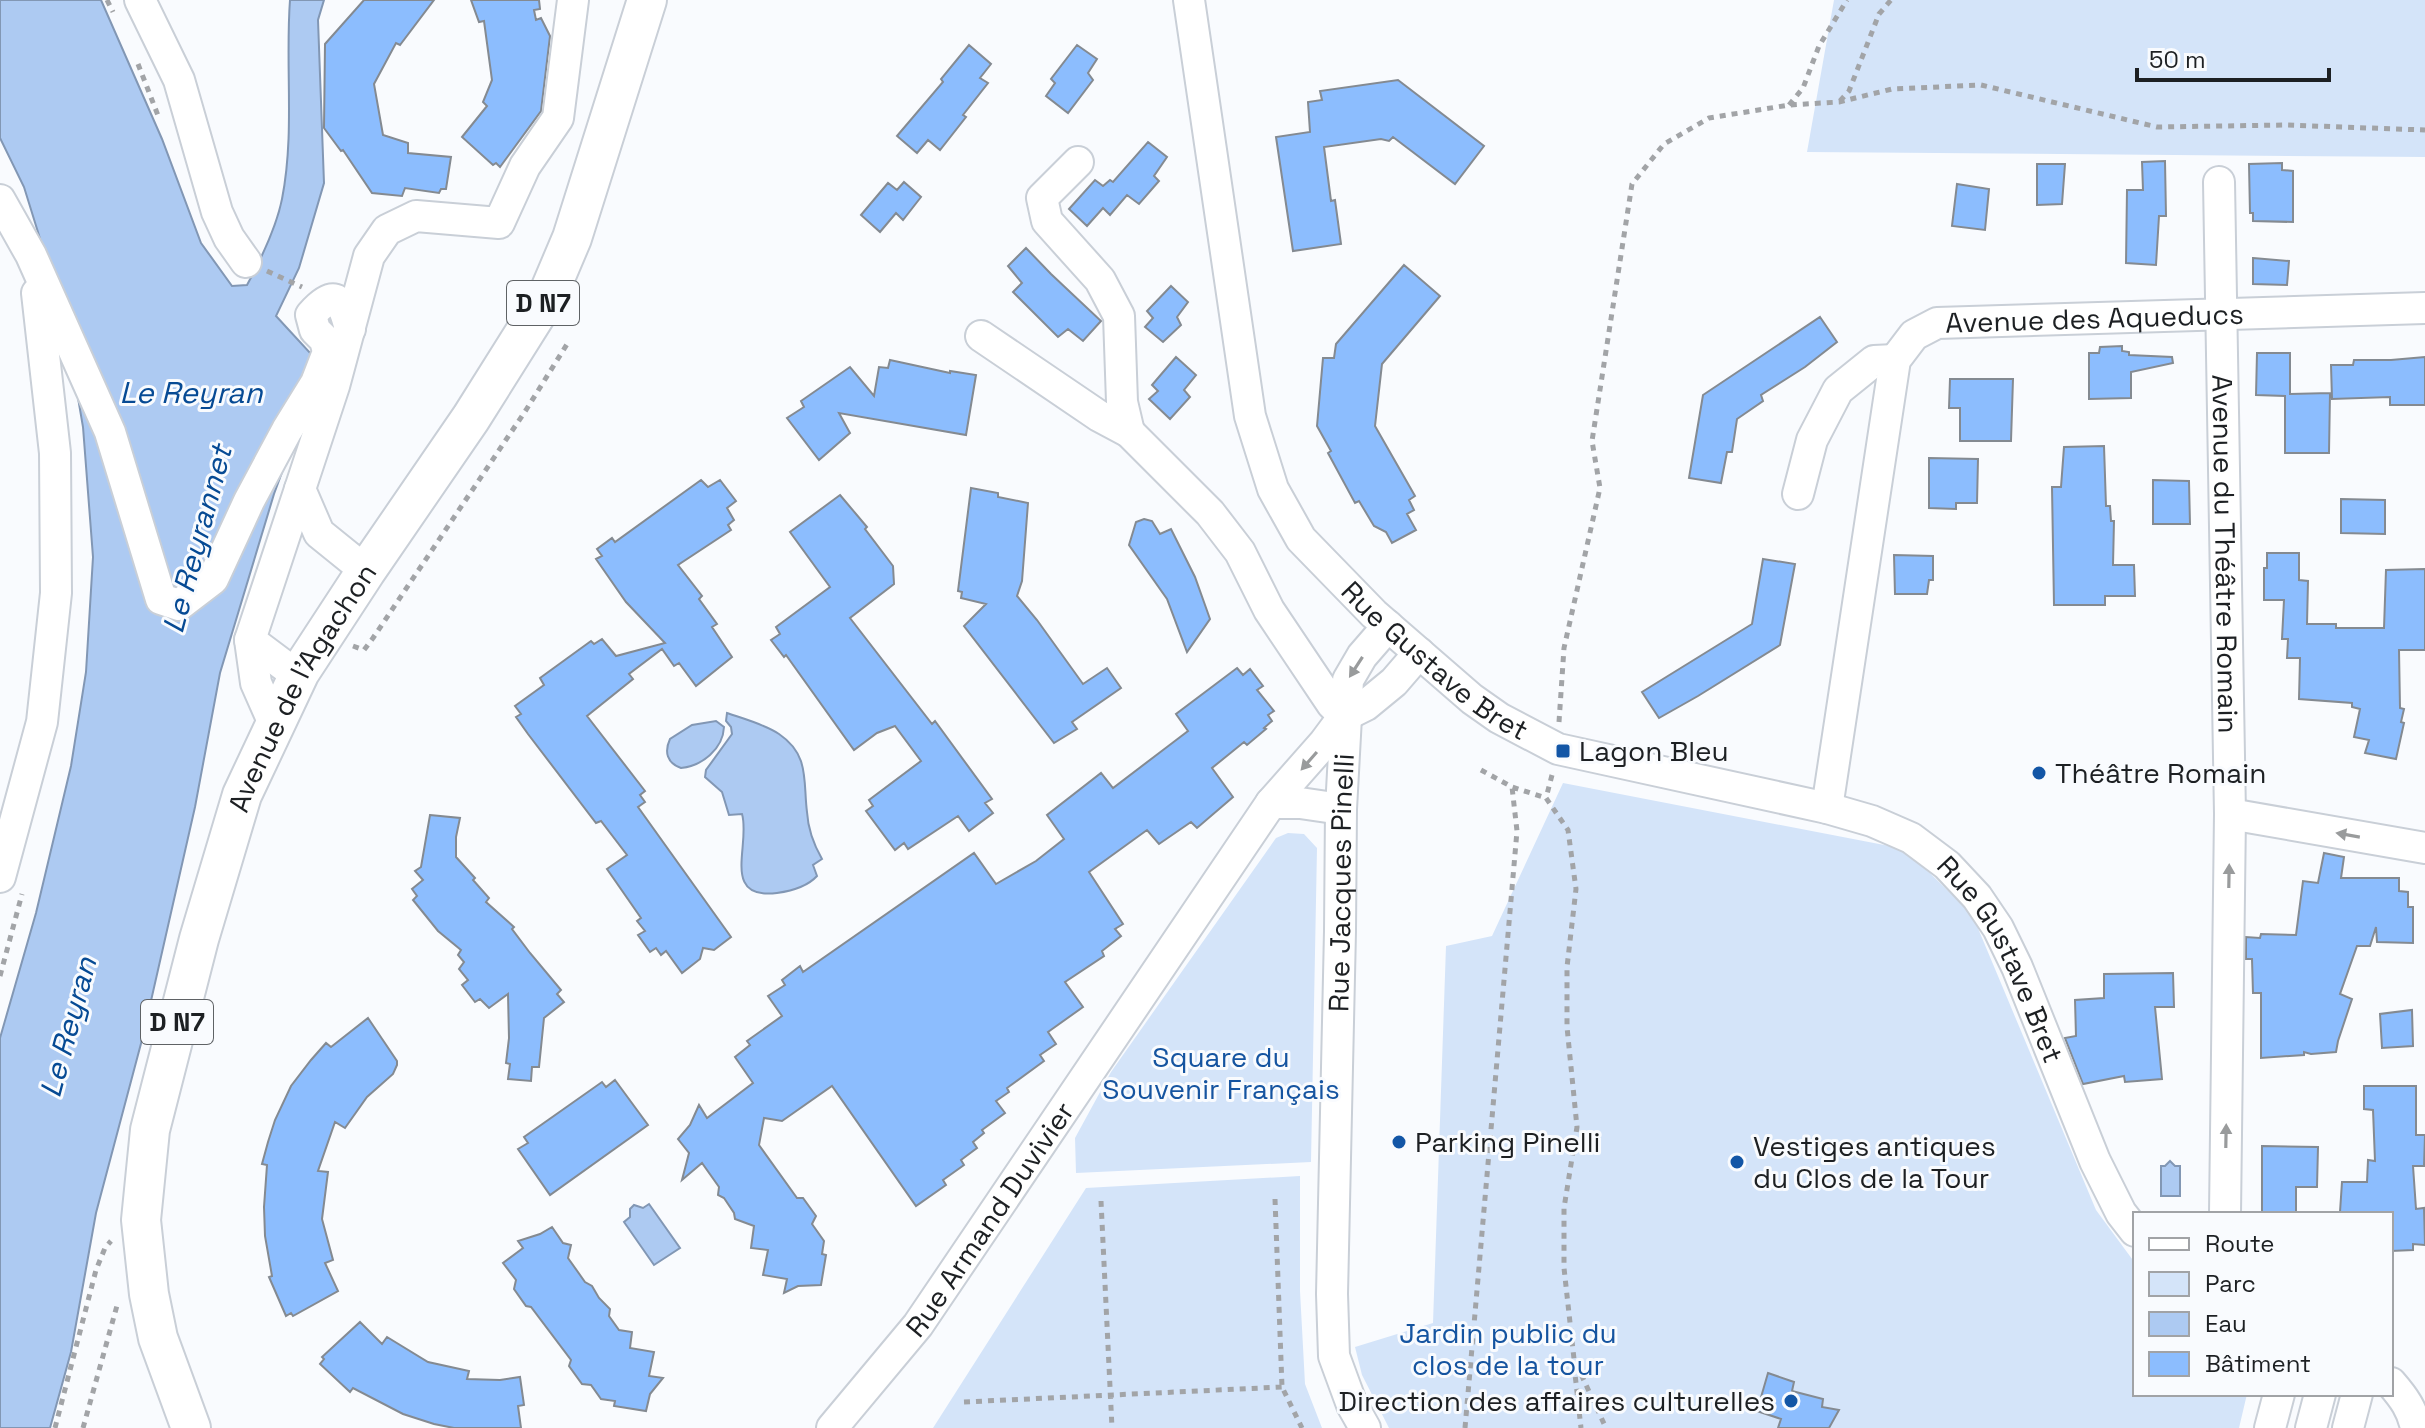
<svg xmlns="http://www.w3.org/2000/svg" width="2425" height="1428" font-family="'Space Grotesk',sans-serif">
<rect width="100%" height="100%" fill="#f9fbfe"/>
<!-- green -->
<path fill="#d4e4f9" d="M1834,0H2425V157L1807,152Z
M1563,783L1905,849L1972,914L2096,1210L2135,1263V1394H2247L2239,1428H1389L1362,1375L1355,1347L1433,1323L1446,946L1492,936Z
M1288,833L1304,834L1317,848L1311,1162L1076,1173L1075,1138L1111,1072L1276,838Z
M1300,1176V1291L1305,1384L1322,1428H933L1086,1188Z"/>
<!-- water -->
<path fill="#adcaf2" stroke="#8297b4" stroke-width="2" d="M0,0H101L162,139L201,243L232,286L247,285C261,259 276,229 282,199C295,133 285,66 290,0H324L318,20L324,183L299,268L276,316L312,355L305,410L274,494L220,673L195,807L143,1036L96,1213L71,1352L50,1428H0V1038L36,913L71,766L86,672L93,557L83,427L64,316L24,187L0,138Z
M727,713C744,719 764,724 779,734C810,755 803,781 807,812C808,829 814,845 822,859L813,865L817,876C807,887 791,891 777,893C720,900 751,844 742,814L729,815L722,792L705,777L706,770L732,734L731,727L726,721Z
M716,721L724,727C723,749 702,766 681,768C667,763 664,752 670,739L692,725Z
M2170,1161L2175,1166H2180V1196H2161V1166H2165Z
M649,1204L680,1248L654,1265L624,1222L630,1217V1209L634,1205L643,1208Z"/>
<!-- building -->
<path fill="#8cbdfe" stroke="#848a91" stroke-width="2" d="M364,0H434L400,45L396,43L374,84L383,135L408,143V153L451,157L446,189H441L439,193L405,188L402,196L372,193L343,150L341,151L324,128L325,44Z
M471,0H539L540,9L534,10L536,20L541,18L550,36L541,111L500,167L496,163L493,165L462,137L487,106L483,102L492,80L484,21L479,22Z
M969,45L991,64L980,78L988,83L963,115L966,117L940,150L928,140L917,153L897,136L943,82L941,79Z
M1077,45L1097,59L1088,73L1093,80L1068,113L1046,96L1055,83L1051,79Z
M1398,80L1484,146L1455,184L1393,137L1389,141L1381,139L1324,147L1331,201L1335,200L1341,244L1293,251L1276,137L1310,132L1308,102L1322,100L1320,91Z
M1148,142L1167,157L1154,176L1159,181L1139,204L1127,195L1110,215L1103,208L1087,226L1069,209L1095,180L1103,186L1110,180L1113,182Z
M2165,161L2166,216H2159L2156,265L2126,263L2127,190H2143L2142,162Z
M2282,163V170L2293,171V222L2253,221V213H2250L2249,164Z
M2037,164H2065L2062,204L2037,205Z
M904,182L921,197L903,220L896,213L880,232L861,215L888,183L897,190Z
M1957,184L1989,189L1985,230L1952,226Z
M1026,248L1051,274L1101,321L1083,341L1068,329L1058,337L1013,292L1022,283L1008,266Z
M2253,258L2289,261L2287,285L2253,284Z
M1404,265L1440,296L1382,364L1375,426L1415,496L1409,500L1414,510L1407,514L1416,530L1392,543L1386,532L1374,526L1359,501L1355,503L1328,453L1331,451L1317,426L1323,358H1334L1336,344Z
M1171,286L1188,302L1177,317L1181,325L1163,342L1145,327L1153,318L1147,311Z
M1820,317L1837,342L1805,367L1761,395L1763,401L1737,419L1732,452H1727L1721,483L1689,478L1703,395Z
M2122,346V351L2129,352V355L2172,357L2173,363L2131,372V398L2089,399V353H2099L2100,347Z
M2257,353H2290V394L2330,393L2329,453H2285V396L2256,395Z
M1176,357L1196,375L1184,390L1190,397L1170,419L1149,399L1158,391L1152,385Z
M2425,357V405H2390V397L2332,399L2331,365H2353L2354,360H2391Z
M890,360L950,373V371L976,375L966,435L839,413L850,433L819,460L787,418L804,407L801,401L850,367L874,396L879,367L888,368Z
M1950,379H2013L2011,441H1960V408H1949Z
M2104,446L2106,506H2110L2111,521H2114L2113,565H2134L2135,596H2105V605H2054L2052,487H2061L2064,447Z
M1929,458L1978,459L1977,503H1956V509L1929,508Z
M701,480L708,487L720,480L736,501L727,508L734,520L728,525L731,530L678,565L702,596L699,599L717,624L712,627L732,657L696,686L679,663L674,666L662,649L629,674L633,679L587,716L645,791L640,795L645,802L638,807L731,937L714,950L703,948L700,959L682,973L666,951L661,955L656,948L650,952L638,935L645,931L637,921L641,918L607,869L627,855L601,821L596,823L528,734L516,717L521,714L515,706L544,685L540,678L591,641L594,644L602,639L616,656L665,643L626,602L596,559L602,556L597,549L612,538L615,542Z
M2153,480L2189,481L2190,524H2153Z
M971,488L998,493V497L1028,503L1022,581L1017,596L1037,620L1083,684L1107,668L1121,688L1072,722L1077,729L1054,743L964,626L986,604L961,598L962,592L958,591Z
M840,495L867,527L865,529L893,566L894,584L850,618L932,724L935,721L992,799L985,803L993,813L969,831L958,816L908,849L904,843L895,850L866,811L873,806L869,800L921,761L895,726L877,733L854,750L786,655L784,657L771,640L780,634L776,627L830,587L790,532Z
M2341,499L2385,500V534L2341,533Z
M1144,519L1152,521L1160,534L1171,529L1195,577L1210,619L1187,652L1167,599L1129,545L1136,522Z
M2267,553H2299V580L2308,581L2307,624H2336V628H2384L2386,570L2425,569V650H2399L2400,708L2404,709L2401,722L2404,723L2396,759L2365,753L2369,740L2354,737L2360,709L2352,707V703L2299,699L2300,658H2287L2288,639H2282L2284,600H2264V568H2267Z
M1894,555L1933,556V580H1929L1927,594H1895Z
M1763,559L1795,564L1780,645L1698,696L1659,718L1642,692L1752,624Z
M1237,668L1243,675L1250,669L1263,686L1257,690L1274,711L1268,715L1272,721L1264,728L1266,729L1247,745L1244,742L1212,768L1233,797L1197,828L1191,822L1159,844L1147,830L1089,872L1123,924L1115,929L1121,936L1102,951L1104,956L1065,982L1083,1007L1048,1032L1056,1044L1040,1055L1044,1061L1007,1088L1009,1092L996,1101L1005,1113L982,1130L984,1133L973,1142L977,1148L961,1160L964,1165L943,1180L946,1185L916,1206L832,1086L782,1121L764,1118L759,1145L797,1198H803L816,1216L812,1224L824,1241L822,1254L826,1255L821,1285L798,1286L784,1293L787,1279L763,1275L768,1250L751,1248L754,1226L735,1219L734,1213L724,1198L718,1195L719,1187L702,1163L682,1180L689,1153L678,1139L690,1125L699,1105L707,1118L753,1083L735,1057L750,1045L747,1041L782,1016L768,996L785,985L782,980L800,966L803,972L974,853L996,884L1036,861L1064,839L1047,815L1101,773L1113,788L1167,747L1188,731L1176,714Z
M430,815L460,818L456,837V857L475,878L473,880L489,898L486,902L514,927L512,929L530,953L561,990L557,994L564,1002L544,1018L539,1067H532L531,1081L508,1079L510,1064L506,1063L509,1038L508,994L489,1008L480,999L475,1002L462,985L468,980L459,969L464,962L458,955L461,950L438,931L413,900L417,896L412,889L423,880L415,871L421,867Z
M2324,853L2344,857L2341,878H2399V891L2408,892V907H2413V943L2377,942L2376,927L2370,946H2357L2340,994L2352,999L2338,1041L2336,1052L2311,1054L2304,1052V1055L2261,1058V993H2253L2252,959H2246V937L2260,938L2261,934L2296,935L2303,881L2318,883Z
M2173,973L2174,1007H2155L2162,1079L2125,1082L2124,1076L2083,1084L2065,1038L2076,1036L2075,1000L2104,998V974Z
M2412,1010L2413,1046L2382,1048L2380,1014Z
M368,1018L397,1061V1065L393,1074L367,1097L345,1128L335,1122L318,1171L328,1172L322,1219L333,1260L325,1263L338,1291L293,1316L291,1313L286,1316L269,1277L272,1276L265,1236L264,1207L267,1165L262,1164L268,1142L275,1120L291,1086L311,1060L326,1043L331,1047Z
M615,1080L648,1125L550,1195L518,1149L528,1143L524,1137L602,1082L606,1087Z
M2364,1086H2416V1135H2425L2424,1166H2413L2416,1209L2424,1208L2425,1245L2413,1244V1250L2391,1251V1214L2340,1212L2342,1182H2367L2368,1160L2375,1161L2373,1110L2364,1109Z
M2262,1146L2318,1147L2317,1187H2296V1214H2262Z
M552,1227L563,1243L571,1245L568,1258L585,1282L592,1286L599,1298L610,1309L609,1316L619,1330L632,1332L630,1348L654,1352L649,1376L663,1378L650,1394L646,1411L614,1406L615,1401L601,1399L591,1385L582,1384L569,1366L571,1360L531,1307L526,1306L514,1289L516,1280L503,1263L523,1248L518,1241L540,1234Z
M360,1322L382,1344L387,1337L428,1362L469,1371L467,1379L500,1380L520,1377L524,1405L518,1406L521,1428H454L434,1424L403,1414L353,1388L350,1392L320,1364L324,1359L322,1357Z
M1768,1373L1794,1382L1792,1391L1823,1399L1822,1407L1839,1410L1829,1428H1778L1781,1419L1757,1411Z"/>
<g fill="none" stroke-linecap="round" stroke-linejoin="round">
<defs>
<g id="minor">
<path d="M140,0L179,80L217,212L229,238L246,262"/>
<path id="s1" d="M1189,0L1250,416L1273,489L1301,539L1374,614L1472,699L1499,718L1558,749L1827,808L1872,821L1911,838L1947,865L1977,897L1998,928L2017,967L2095,1161L2121,1213L2135,1231"/>
<path d="M1078,162L1042,198L1047,221L1100,280L1119,316L1122,402L1129,432"/>
<path id="s2" d="M2219,182L2230,814L2225,1214"/>
<path d="M0,200L31,255L110,432L161,599L179,605L213,579L249,501L287,430L316,383L328,352L325,340L315,330L311,315C336,286 343,301 350,329"/>
<path d="M981,336L1099,416L1129,432L1210,513L1240,552L1269,610L1332,704L1344,716"/>
<path d="M300,489L250,640L286,667L300,672"/>
<path d="M1798,494L1812,440L1838,390L1874,361L1895,360"/>
<path d="M366,571L319,533L300,489L334,386L369,256L387,230L416,216L499,223L525,166L558,118L573,0"/>
<path d="M250,640L256,683L275,726"/>
<path d="M1271,803H1300L1341,809"/>
<path id="s3" d="M1827,808L1895,360L1914,335L1937,323L2425,308"/>
<path d="M2230,814L2425,848"/>
<path d="M0,877L42,722L56,593L55,453L37,293"/>
<path d="M2391,1383C2404,1398 2412,1409 2416,1428"/>
<path id="s4" d="M832,1428L918,1325L1271,803L1324,743L1344,716L1366,705L1394,682L1419,653"/>
<path id="s5" d="M1365,1428L1352,1405L1334,1356L1332,1294L1340,931L1341,809L1348,680L1362,656L1388,626"/>
<path d="M2270,1428L2279,1394"/>
<path d="M2311,1428L2320,1394"/>
<path d="M2348,1428L2357,1394"/>
</g>
<g id="major">
<path id="s6" d="M191,1428L158,1338L149,1294L141,1220L150,1130L199,939L242,795L300,672L366,571L471,418L547,297L572,238L647,0"/>
</g>
</defs>
<!-- minor casing -->
<use href="#minor" stroke="#c9cfd7" stroke-width="34"/>
<!-- major casing -->
<use href="#major" stroke="#c9cfd7" stroke-width="42"/>
<!-- path -->
<path stroke="#a2a4a7" stroke-width="5" stroke-dasharray="6 6" stroke-linecap="butt" d="M107,0L113,12
M138,64L159,118
M1840,101L1849,91L1879,14L1891,0
M1789,105L1803,88L1819,46L1847,0
M267,271L302,287
M353,646L364,650L373,638L526,410L569,341
M1559,722L1564,648L1600,488L1592,441L1632,184L1664,144L1709,118L1789,105L1839,102L1892,89L1981,85L2157,127L2286,125L2425,130
M1481,770L1512,787L1546,798
M1552,775L1546,798L1568,830L1576,889L1567,967V1027L1577,1127L1564,1208V1268L1574,1359L1606,1428
M0,976L22,894
M1275,1199L1282,1387L1302,1428
M1101,1201L1112,1428
M1574,1365L1581,1428
M964,1402L1282,1387
M55,1428L96,1270L105,1248L111,1241
M83,1428L118,1302
M1465,1428L1517,831L1512,787"/>
<!-- minor -->
<use href="#minor" stroke="#fff" stroke-width="30"/>
<!-- major -->
<use href="#major" stroke="#fff" stroke-width="38"/>
</g>
<!-- one-way arrows -->
<defs><path id="oneway-solid" d="M-6-.8H1V-3.2L6.5 0L1 3.2V.8H-6Z" transform="scale(2)"/></defs>
<g fill="#999b9c">
<use href="#oneway-solid" transform="translate(1356 667) rotate(123)"/>
<use href="#oneway-solid" transform="translate(1309 761) rotate(131)"/>
<use href="#oneway-solid" transform="translate(2348 835) rotate(-170)"/>
<use href="#oneway-solid" transform="translate(2229 876) rotate(-89)"/>
<use href="#oneway-solid" transform="translate(2226 1136) rotate(-89)"/>
</g>
<!-- markers -->
<g fill="#1356a6" stroke="#f9fbfe" stroke-width="3">
<rect x="1555" y="743" width="16" height="16" rx="4"/>
<circle cx="2039" cy="773" r="8"/>
<circle cx="1399" cy="1142" r="8"/>
<circle cx="1737" cy="1162" r="8"/>
<circle cx="1791" cy="1401" r="8"/>
</g>
<g text-anchor="middle" dominant-baseline="central" stroke-width="6" stroke-linejoin="round" paint-order="stroke">
<!-- shield labels -->
<g fill="#f9fbfe" stroke="#5f6265" stroke-width="2">
<rect x="507" y="281" width="72" height="44" rx="6"/>
<rect x="141" y="1000" width="72" height="44" rx="6"/>
</g>
<g font-size="26" font-weight="bold" fill="#1d2023">
<text x="543" y="303">D N7</text>
<text x="177" y="1022">D N7</text>
</g>
<!-- street labels -->
<g font-size="28" fill="#1d2023" stroke="#f9fbfe">
<text stroke="none"><textPath href="#s3" startOffset="668">Avenue des Aqueducs</textPath></text>
<text stroke="none"><textPath href="#s2" startOffset="372">Avenue du Théâtre Romain</textPath></text>
<text stroke="none"><textPath href="#s1" startOffset="736">Rue Gustave Bret</textPath></text>
<text stroke="none"><textPath href="#s6" startOffset="776">Avenue de l'Agachon</textPath></text>
<text stroke="none"><textPath href="#s5" startOffset="552">Rue Jacques Pinelli</textPath></text>
<text stroke="none"><textPath href="#s1" startOffset="1408">Rue Gustave Bret</textPath></text>
<text stroke="none"><textPath href="#s4" startOffset="262">Rue Armand Duvivier</textPath></text>
</g>
<!-- poi labels -->
<g font-size="28" fill="#1d2023" stroke="#f9fbfe" text-anchor="start">
<text x="1579" y="751">Lagon Bleu</text>
<text x="2055" y="773">Théâtre Romain</text>
<text x="1415" y="1142">Parking Pinelli</text>
<text x="1753" y="1146">Vestiges antiques<tspan x="1753" dy="32">du Clos de la Tour</tspan></text>
<text x="1775" y="1401" text-anchor="end">Direction des affaires culturelles</text>
</g>
<!-- park labels -->
<g font-size="28" fill="#1554a0" stroke="#f9fbfe">
<text x="1221" y="1057">Square du<tspan x="1221" dy="32">Souvenir Français</tspan></text>
<text x="1508" y="1333">Jardin public du<tspan x="1508" dy="32">clos de la tour</tspan></text>
</g>
<!-- water labels -->
<g font-size="30" font-style="italic" fill="#064a94" stroke="#f9fbfe">
<text x="191" y="392">Le Reyran</text>
<text transform="translate(197 539) rotate(-75)">Le Reyrannet</text>
<text transform="translate(68 1027) rotate(-75)">Le Reyran</text>
</g>
</g>
<!-- legend -->
<rect x="2133" y="1212" width="260" height="184" fill="#f9fbfe" stroke="#a1a3a6" stroke-width="2"/>
<rect x="2149" y="1238" width="40" height="12" fill="#ffffff" stroke="#a1a3a6" stroke-width="2"/>
<text x="2205" y="1252" font-size="24" fill="#1d2023">Route</text>
<rect x="2149" y="1272" width="40" height="24" fill="#d4e4f9" stroke="#a1a3a6" stroke-width="2"/>
<text x="2205" y="1292" font-size="24" fill="#1d2023">Parc</text>
<rect x="2149" y="1312" width="40" height="24" fill="#adcaf2" stroke="#a1a3a6" stroke-width="2"/>
<text x="2205" y="1332" font-size="24" fill="#1d2023">Eau</text>
<rect x="2149" y="1352" width="40" height="24" fill="#8cbdfe" stroke="#a1a3a6" stroke-width="2"/>
<text x="2205" y="1372" font-size="24" fill="#1d2023">Bâtiment</text>
<!-- scale -->
<path d="M2137 68v12h192v-12" fill="none" stroke="#1d2023" stroke-width="4"/>
<text x="2149" y="68" font-size="24" fill="#1d2023" stroke="#f9fbfe" stroke-width="6" paint-order="stroke">50 m</text>
</svg>
